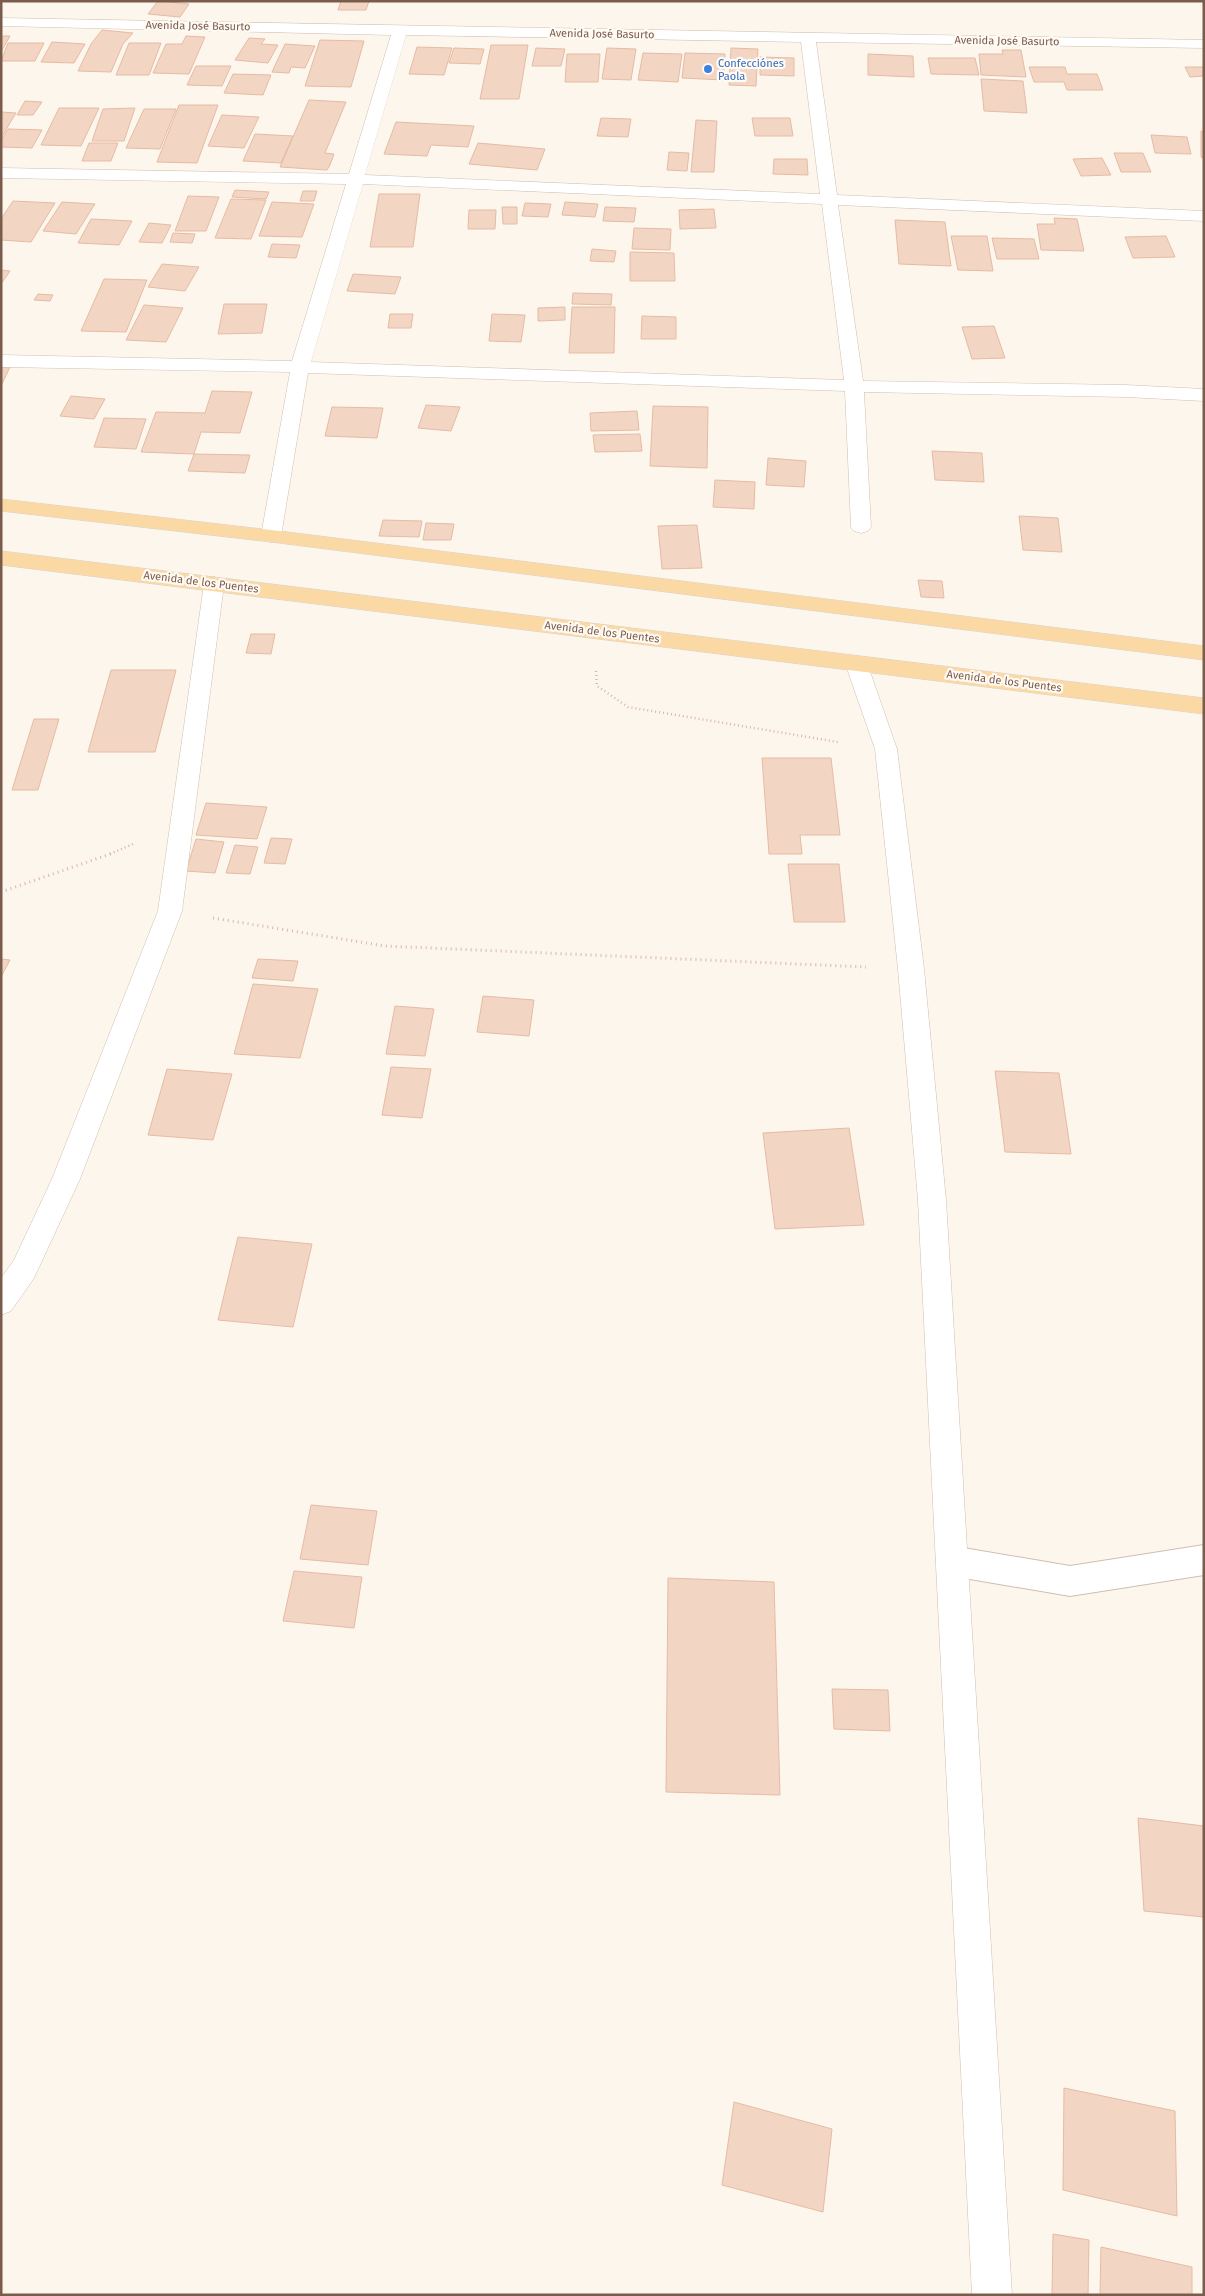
<svg xmlns="http://www.w3.org/2000/svg" width="1205" height="2296" font-family="'Fira Sans',sans-serif">
<rect width="100%" height="100%" fill="#fdf6ec"/>
<!-- building -->
<path fill="#f3d5c3" stroke="#e6bba3" d="M158,1H160L189,4L180,17L148,14Z
M341,1H369L366,10H338Z
M102,30L133,33L123,44L111,72L78,71L91,44Z
M1,36H10L1,52Z
M186,36L205,37L189,74L153,73L166,44H182Z
M249,38L265,39L261,44L278,45L268,63L235,60Z
M320,40L364,41L351,87L305,86Z
M52,42L85,44L74,63L41,62Z
M8,43H44L35,61H1Z
M129,43H161L149,75H116Z
M285,44L315,46L305,68L291,67L289,73L272,72Z
M491,45H528L519,99H480Z
M417,47L452,48L444,75L409,74Z
M454,48L484,49L480,64L449,63Z
M536,48L565,49L561,66H532Z
M607,48L636,49L631,80L602,79Z
M731,48L758,49L756,86L729,85Z
M1002,50H1021L1026,77L981,75L979,54H1003Z
M643,53L682,54L678,82L638,80Z
M685,53L725,54L723,80L682,78Z
M567,54H600L598,82H565Z
M868,54L913,56L914,77L868,75Z
M760,57L794,58V76L760,75Z
M928,58H975L979,75L931,74Z
M196,66H231L222,86L187,85Z
M1029,67H1065L1067,74H1097L1103,90H1067L1064,82H1034Z
M1185,67H1204V76L1190,77Z
M233,74L271,75L263,95L224,93Z
M981,79L1023,81L1027,113L984,111Z
M309,100L346,102L325,153L334,154L330,165L327,170L280,167Z
M25,101L42,102L33,115H17Z
M179,105H218L197,163L157,162Z
M59,108H99L81,146L41,145Z
M135,108L124,141H92L103,109Z
M144,109H176L160,149L126,148Z
M1,112L16,113L1,138Z
M222,115L259,117L244,148L208,146Z
M601,118L631,119L628,137L597,136Z
M752,118H790L793,136H755Z
M696,120L717,121L714,172H691Z
M396,122L474,126L468,147L431,145L427,156L384,154Z
M8,129L42,130L32,148L1,147V141Z
M1201,131L1204,132V158L1201,157Z
M255,134L293,136L281,163L243,161Z
M1151,135L1187,137L1191,154L1155,153Z
M89,143H118L111,161H82Z
M478,143L545,149L537,170L469,164Z
M669,152L689,153L687,171L667,170Z
M1114,153H1143L1151,172H1121Z
M1102,158L1111,175L1081,176L1073,159Z
M774,159H807L808,175L773,174Z
M235,190L269,192L266,199L232,197Z
M303,191H317L314,201H300Z
M379,194H420L413,247H370Z
M188,196L219,197L206,231H175Z
M231,199L266,200L251,239L215,238Z
M13,201L55,203L31,242L1,240V219Z
M62,202L95,204L76,234L43,231Z
M272,202L314,204L302,237L259,236Z
M565,202L598,204L595,217L562,215Z
M525,203L551,204L548,217L522,216Z
M502,207H517V224H503Z
M605,207L636,208L634,222L603,221Z
M714,209L716,228L680,229L679,210Z
M469,210H496L495,229H468Z
M1054,218L1077,219L1084,251L1041,250L1037,224H1055Z
M91,219L132,221L119,245L78,243Z
M895,220L945,222L951,266L899,264Z
M149,223L171,225L162,243L139,242Z
M634,228L671,229L670,250L632,249Z
M173,233L195,234L192,243L170,242Z
M951,236H987L993,271L958,270Z
M1166,236L1175,257L1133,258L1125,237Z
M992,238L1034,239L1039,259H997Z
M272,244L300,245L296,258L268,257Z
M592,249L616,251L614,262L590,261Z
M630,252L674,253L675,281H630Z
M162,264L199,267L185,291L148,287Z
M1,270L10,271L1,284Z
M353,274L401,277L395,294L347,291Z
M104,279L147,280L126,332L81,331Z
M573,293L612,294L611,305L572,304Z
M38,294L53,295L50,301L34,300Z
M224,304H267L262,333L218,334Z
M144,305L183,308L166,342L126,340Z
M565,307V320L538,321V308Z
M572,307H615L614,353H569Z
M390,314H413L411,328H388Z
M492,314L525,315L521,342L489,341Z
M642,316L676,317V339H641Z
M994,326L1005,358L972,359L962,327Z
M1,367H10L1,386Z
M212,391L252,392L240,433L201,432L194,454L141,452L156,412L205,413Z
M71,396L105,399L94,419L60,416Z
M426,405L460,407L451,431L418,428Z
M653,406L708,407L707,468L650,466Z
M332,407L383,408L377,438L325,436Z
M637,411L639,430L591,431L590,413Z
M104,418L146,419L136,449L94,447Z
M640,434L642,451L595,452L593,435Z
M932,451L982,453L984,482L935,480Z
M194,454L250,455L245,473L188,471Z
M768,458L806,461L804,487L766,485Z
M715,480L755,482L754,509L713,507Z
M1019,516L1058,518L1062,552L1023,550Z
M383,520L422,521L419,537L379,536Z
M426,523L454,524L451,540H423Z
M697,525L702,568L662,569L658,526Z
M918,580L942,581L944,598L921,597Z
M251,634H275L271,654L246,653Z
M111,670H176L155,752H88Z
M34,719H59L38,790H12Z
M762,758H831L840,835H800L802,854H769Z
M206,803L267,807L257,839L196,835Z
M271,838L292,839L285,864L264,863Z
M196,839L224,842L215,873L186,871Z
M235,845L258,847L250,874L226,873Z
M788,864H839L845,922H794Z
M1,959L10,960L1,977Z
M258,959L298,961L293,981L252,978Z
M253,984L318,989L300,1058L234,1054Z
M483,996L534,1000L529,1036L477,1032Z
M395,1006L434,1009L425,1056L386,1054Z
M391,1067L431,1069L422,1118L382,1115Z
M167,1069L232,1074L213,1140L148,1135Z
M995,1071L1059,1073L1071,1154L1005,1152Z
M849,1128L864,1225L775,1229L763,1133Z
M238,1237L312,1244L293,1327L218,1320Z
M311,1505L377,1511L368,1565L300,1559Z
M294,1571L362,1577L354,1628L283,1621Z
M668,1578L774,1582L780,1795L666,1792Z
M832,1689L888,1690L890,1731L834,1729Z
M1138,1818L1204,1826V1917L1144,1911Z
M1064,2088L1175,2111L1177,2216L1063,2190Z
M734,2102L832,2129L823,2212L722,2185Z
M1053,2234L1089,2240L1088,2295H1052Z
M1101,2247L1192,2267V2295H1100Z"/>
<g fill="none" stroke-linecap="round" stroke-linejoin="round">
<defs>
<path id="service" d="M1204,1545V1575L1070,1596L952,1576L941,1572L937,1561L941,1550L952,1546L1070,1566Z"/>
<path id="minor" d="M1,18L1204,40V48L816,42L837,195L1204,211V221L838,205L863,381L1126,385L1204,389V401L1126,397L864,392L871,527L868,531L861,533L854,531L851,527L845,391L308,373L281,536L278,541L271,542L264,541L261,536L290,372L1,367V355L292,361L346,184L1,178V168L349,174L391,35L1,26ZM406,35L801,42L820,194L365,175ZM363,184L822,204L844,380L311,362Z
M214,577L221,579L224,584L182,911L80,1179L34,1278L11,1311L1,1315V1278L14,1260L52,1179L158,911L204,584L207,579Z
M856,656L864,658L867,663L897,749L924,969L946,1200L1012,2295H972L918,1200L898,969L875,749L845,663L848,658Z"/>
<path id="primary" d="M1,499L271,530L1204,646V660L271,542L1,511Z
M1,551L1204,698V714L1,565Z"/>
</defs>
<!-- service casing -->
<use href="#service" stroke="#d1beb0" stroke-width="2"/>
<!-- minor casing -->
<use href="#minor" stroke="#d1beb0" stroke-width="1"/>
<!-- primary casing -->
<use href="#primary" stroke="#dad1cd" stroke-width="1"/>
<!-- path-far1 -->
<path stroke="#d9b8a5" stroke-width="2.5" stroke-dasharray="1 3" stroke-linecap="butt" d="M596,671L597,686L628,707L838,742
M110,854L133,844"/>
<!-- path -->
<path stroke="#d9b8a5" stroke-width="3" stroke-dasharray="1 4" stroke-linecap="butt" d="M1,892L113,853
M213,918L385,946L866,967"/>
<!-- service -->
<use href="#service" fill="#fff" fill-rule="evenodd"/>
<!-- minor -->
<use href="#minor" fill="#fff" fill-rule="evenodd"/>
<!-- primary -->
<use href="#primary" fill="#fbd9a5" fill-rule="evenodd"/>
</g>
<!-- markers -->
<circle fill="#3f7fe0" stroke="#fffaf3" stroke-width="2" cx="708" cy="69" r="5"/>
<g text-anchor="middle" dominant-baseline="central" stroke-width="4.5" stroke-linejoin="round" paint-order="stroke">
<!-- far-street labels -->
<g font-size="11" fill="#7a5c4d" stroke="#fffaf3">
<text transform="translate(198 26) rotate(1)">Avenida José Basurto</text>
<text transform="translate(602 34) rotate(1)">Avenida José Basurto</text>
<text transform="translate(1007 41) rotate(1)">Avenida José Basurto</text>
<text transform="translate(201 582) rotate(7)">Avenida de los Puentes</text>
<text transform="translate(602 632) rotate(7)">Avenida de los Puentes</text>
<text transform="translate(1004 681) rotate(7)">Avenida de los Puentes</text>
</g>
<!-- far-shop labels -->
<g font-size="11" fill="#366cbe" stroke="#fffaf3" text-anchor="start">
<text x="718" y="63">Confecciónes<tspan x="718" dy="13">Paola</tspan></text>
</g>
</g>
<!-- border -->
<rect width="1205" height="2296" fill="none" stroke="#7a5c4d" stroke-width="5"/>
</svg>
